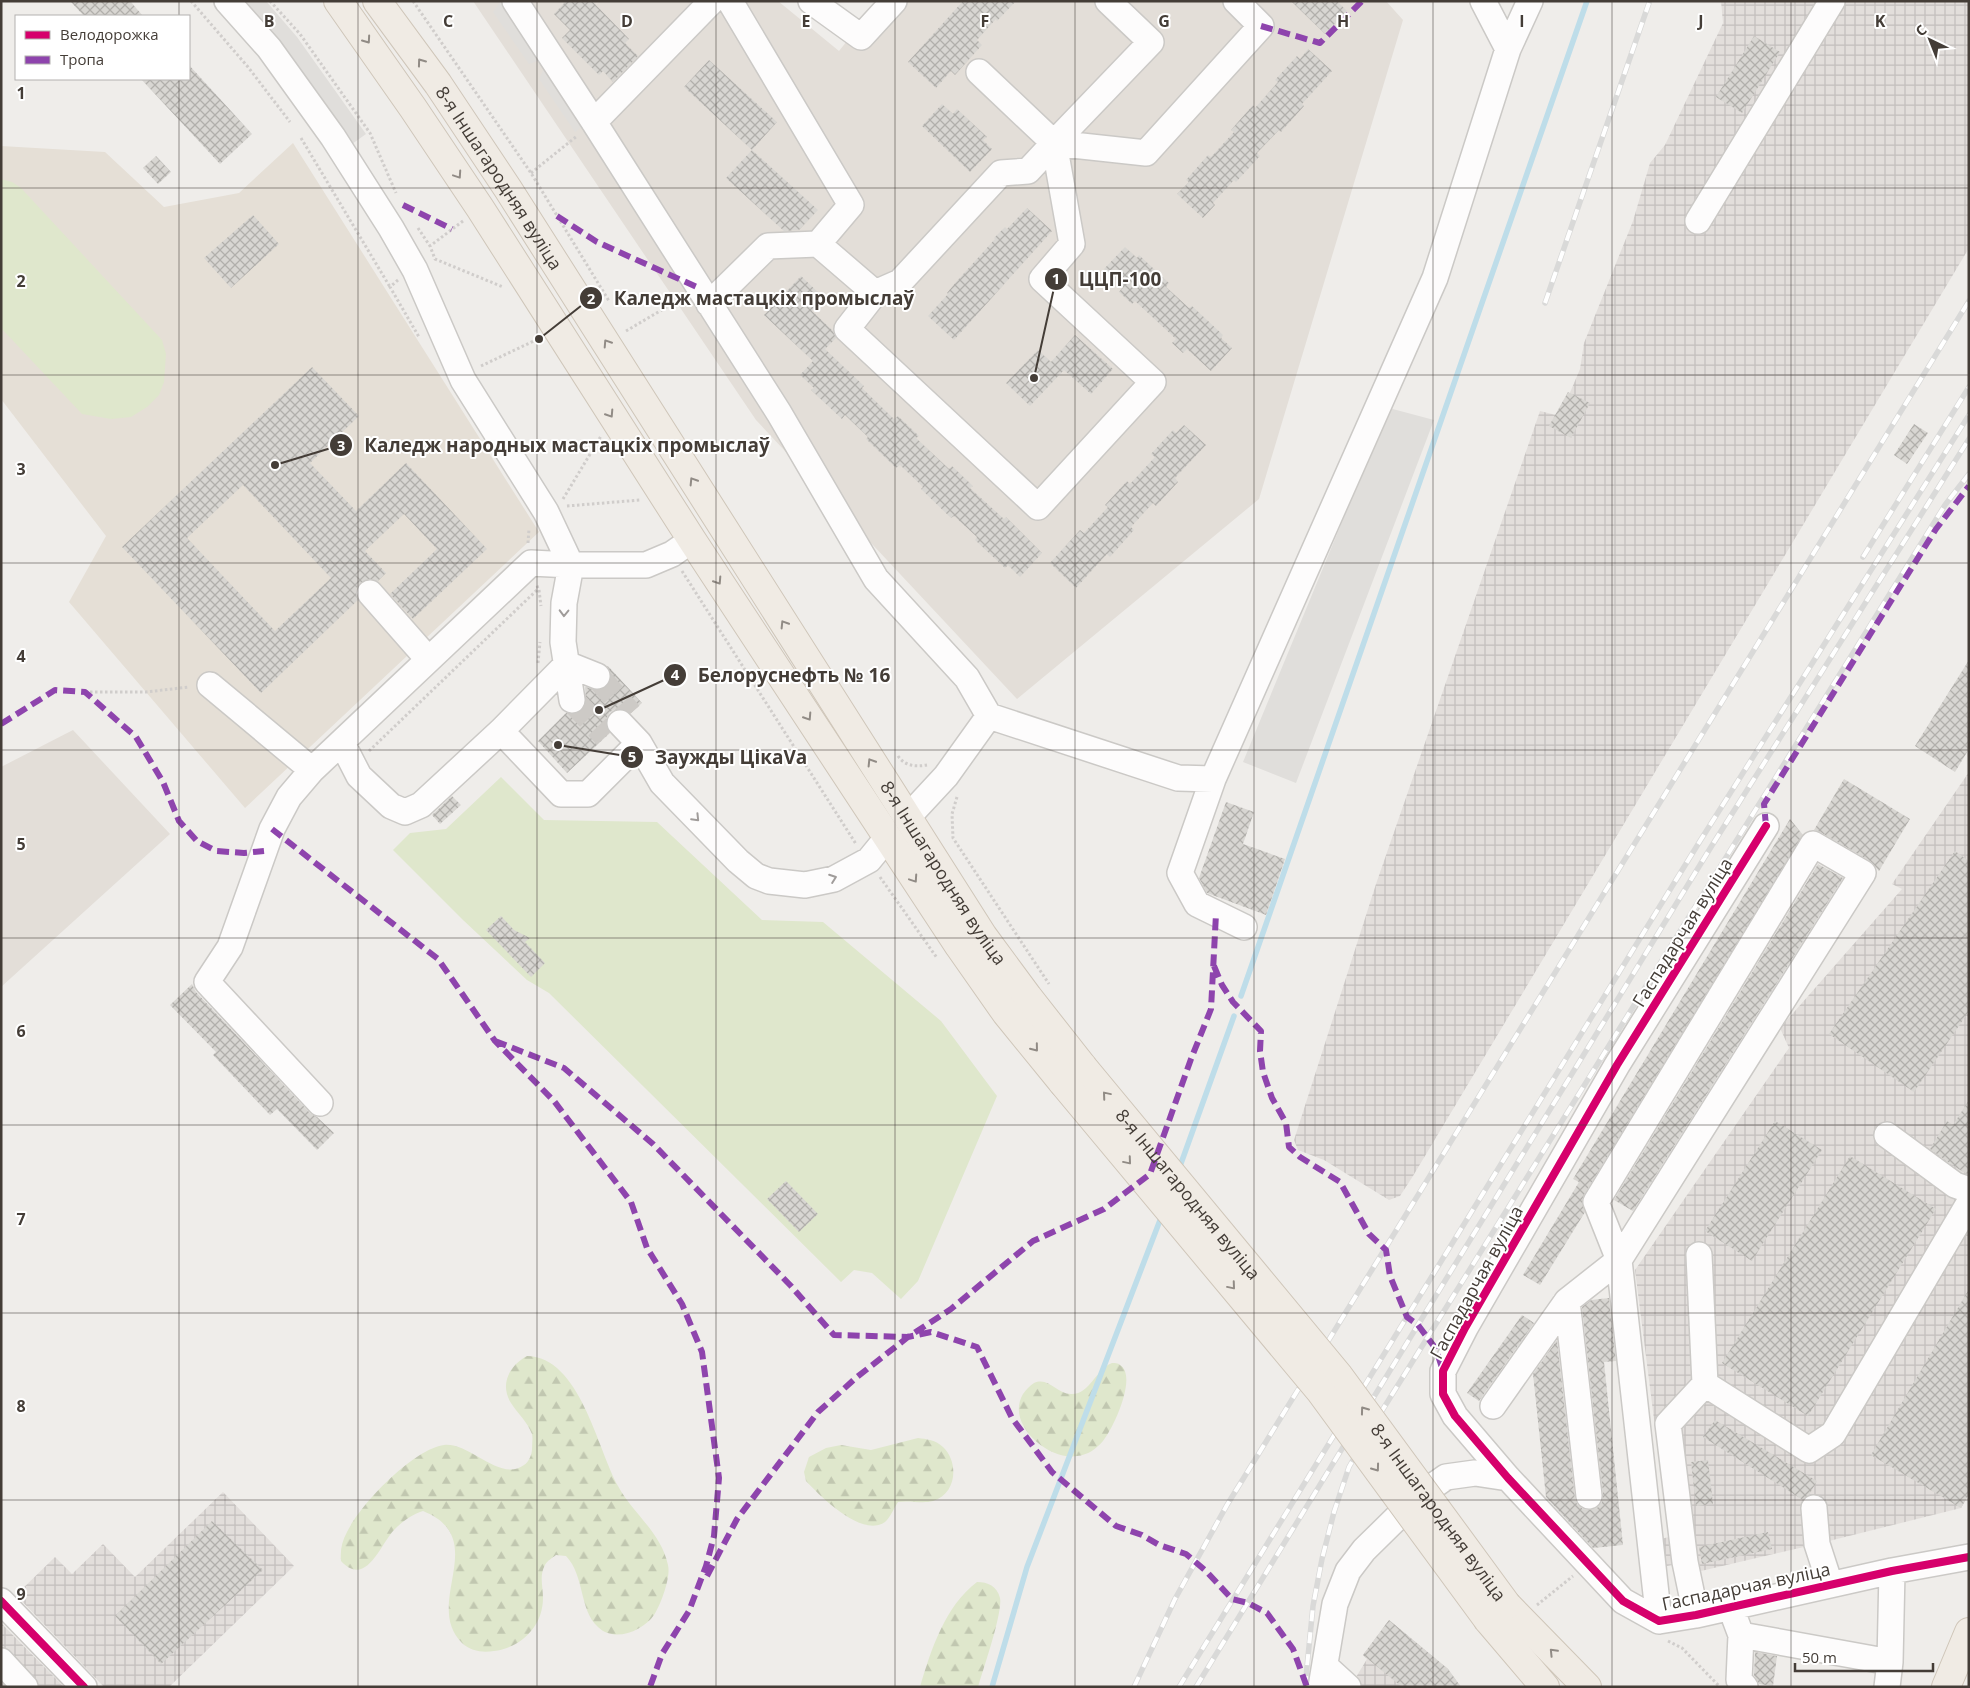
<svg xmlns="http://www.w3.org/2000/svg" width="1970" height="1688" font-family="'Open Sans',sans-serif">
<defs>
<pattern id="industrial-grid" width="8" height="8" patternUnits="userSpaceOnUse" patternTransform="scale(1.25)"><rect width="8" height="8" fill="#e2dedb"/><path d="M0 4h8M4 0v8" fill="none" stroke="#c3bfbd"/></pattern>
<pattern id="forest-firs" width="22" height="20" patternUnits="userSpaceOnUse" patternTransform="scale(1.25)"><rect width="22" height="20" fill="#dfe7cc"/><path d="M5 1l3.5 6h-7zM16 11l3.5 6h-7z" fill="#c1c7b0"/></pattern>
<pattern id="building-cross-hatch" width="8" height="8" patternUnits="userSpaceOnUse" patternTransform="scale(1.25)"><rect width="8" height="8" fill="#d8d6d2"/><path d="M0 0l8 8M0 8l8-8" fill="none" stroke="#b1afab"/></pattern>
</defs>
<rect width="100%" height="100%" fill="#efedea"/>
<!-- residential -->
<path fill="#e3ded8" d="M473,1H778L839,51L879,1H1386L1403,20L1259,499L1017,699L756,420Z
M73,730L170,834L1,987V767Z"/>
<!-- industrial -->
<path fill="url(#industrial-grid)" d="M1721,1H1969V248L1413,1176L1400,1196L1389,1200L1324,1160L1298,1150L1294,1140L1376,884L1540,411L1560,416L1580,369L1584,343L1633,221L1650,163L1665,145L1723,23Z
M1969,772V1494L1961,1508L1817,1544L1701,1571L1695,1561L1661,1567L1656,1540L1669,1537L1635,1270L1789,1048L1780,1028L1902,889L1892,884Z
M223,1492L294,1566L169,1687H104L16,1595L55,1557L72,1574L103,1544L135,1577Z
M1389,1620L1448,1669L1461,1687H1350L1367,1659L1363,1655Z
M1,1623L64,1687H1Z"/>
<!-- education -->
<path fill="#e5dfd6" d="M293,143L539,532L245,808L69,602L106,536L1,399V146L105,152L164,207L239,193Z"/>
<!-- forest -->
<path fill="url(#forest-firs)" d="M527,1356C580,1357 597,1448 618,1486C633,1514 661,1532 668,1565C671,1577 661,1604 654,1615C643,1631 614,1643 598,1627C579,1610 585,1576 566,1556L556,1555C552,1558 547,1561 545,1565C539,1576 543,1586 543,1598C543,1627 520,1648 494,1651C482,1653 471,1651 462,1643C422,1603 492,1539 423,1511C411,1515 403,1521 394,1530C380,1545 366,1588 341,1561C340,1550 342,1541 347,1532C360,1505 413,1449 444,1445C470,1442 500,1483 524,1465C529,1462 532,1454 532,1449C532,1444 533,1439 532,1434C527,1421 518,1414 511,1403C499,1384 510,1365 527,1356Z
M1112,1363C1115,1363 1118,1363 1120,1365C1138,1376 1113,1429 1103,1441C1096,1449 1088,1455 1077,1456C1049,1461 1005,1424 1023,1394C1026,1390 1029,1386 1034,1383C1049,1376 1057,1395 1072,1394C1090,1394 1096,1369 1112,1363Z
M918,1438C926,1439 936,1440 943,1447C959,1462 957,1494 933,1501C922,1504 910,1500 898,1502C894,1508 890,1518 885,1522C862,1538 821,1497 806,1481L804,1472L809,1457L826,1448L841,1445L871,1450Z
M977,1582C988,1582 997,1586 1000,1598C1003,1612 983,1670 978,1687H920C931,1650 945,1606 977,1582Z"/>
<!-- pitch -->
<path fill="#dfe7cc" d="M1,179L12,182L21,188L162,340L166,354L164,382L159,395L147,407L131,417L111,419L82,414L1,328Z
M501,777L544,820L657,822L762,920L823,922L941,1021L997,1096L918,1281L901,1299L872,1273L854,1270L841,1282L549,993L527,980L463,920L393,850L410,833L446,829Z"/>
<!-- parking -->
<path fill="#e0dedb" d="M243,1H266L297,37L366,134L352,144L283,46Z
M501,1H503L543,59L529,64L493,12Z
M546,64L587,123L575,132L539,79Z
M1389,408L1434,420L1296,783L1243,762Z"/>
<g fill="none" stroke-linecap="round" stroke-linejoin="round">
<!-- stream -->
<path stroke="#bedde9" stroke-width="5.5" d="M1241,996L1587,1
M1179,1169L1234,1016
M992,1687L1027,1567L1162,1215"/>
</g>
<!-- building -->
<path fill="url(#building-cross-hatch)" fill-rule="evenodd" d="M70,1H130L143,16H84Z
M566,1H592L629,39L625,43L638,56L613,82L603,71L599,75L562,38L570,30L554,14Z
M963,1H1016L997,21L996,19L977,40L982,45L955,75L951,71L936,88L908,62Z
M1291,1H1337L1347,11L1325,34Z
M1754,36L1780,52L1742,113L1716,97Z
M1308,49L1332,71L1302,104L1304,106L1281,132L1279,130L1257,153L1260,156L1236,182L1234,180L1213,203L1215,205L1203,218L1177,194L1189,182L1186,180L1208,155L1211,157L1234,132L1231,130L1253,105L1255,108L1278,82L1275,80L1297,56L1300,59Z
M709,60L777,122L752,150L684,87Z
M189,65L252,134L220,164L141,79H189Z
M942,104L953,114L957,109L987,137L983,140L992,149L970,172L922,126Z
M752,150L818,210L799,230L784,231L726,178Z
M156,156L171,172L158,184L143,168Z
M1027,208L1052,231L954,340L928,316L948,294L947,293L956,282L995,239L994,238L1005,227L1007,229Z
M253,215L279,244L231,288L204,258Z
M1125,247L1137,258L1139,255L1169,283L1166,287L1189,308L1192,306L1223,335L1221,338L1232,348L1211,371L1187,349L1183,353L1172,343L1176,339L1135,301L1132,304L1119,292L1123,287L1104,269Z
M801,276L824,298L812,311L833,331L836,338L825,349L864,386L862,388L894,419L898,416L919,436L916,438L949,469L952,466L973,486L970,488L1004,519L1006,517L1042,553L1020,577L1008,565L1005,568L975,540L977,537L954,516L951,518L921,489L923,487L900,465L896,468L866,439L868,437L845,415L842,419L811,390L814,388L800,375L813,361L764,315Z
M1075,335L1113,369L1091,394L1064,370L1030,406L1006,383L1038,350L1051,362Z
M312,367L359,416L310,463L356,511L406,463L487,549L413,619L390,594L437,549L404,514L365,551L386,573L378,581L368,579L360,583L356,589L358,600L261,693L122,547ZM243,485L331,578L275,631L187,538Z
M1568,392L1590,403L1571,438L1549,426Z
M1914,424L1928,433L1907,464L1894,455Z
M1184,425L1206,445L1175,478L1178,482L1156,506L1153,503L1131,527L1134,530L1110,557L1107,554L1076,588L1050,563L1080,530L1084,533L1108,507L1105,505L1127,481L1130,484L1155,457L1151,454L1173,430L1176,433Z
M1969,660V749L1955,772L1915,746Z
M607,666H608L642,703L631,713L624,709H616L610,712L606,719V727L610,733L567,773L538,741L566,713L575,714L581,711L586,705L585,687L599,690L606,687L610,682L611,674Z
M1844,779L1910,819L1879,871L1870,861L1820,832L1814,830Z
M452,796L461,805L440,824L432,815Z
M1226,802L1254,812L1243,844L1285,859L1266,915L1207,893L1199,878Z
M1790,819L1803,835L1584,1195L1582,1201L1585,1212L1540,1285L1523,1275L1579,1182L1573,1179Z
M1955,851L1969,861V1011L1914,1092L1829,1034Z
M1818,864L1843,878L1633,1211L1614,1200Z
M501,916L514,930L530,938L525,942L545,963L531,977L486,930Z
M192,984L196,992L310,1113L317,1117L334,1133L317,1150L277,1109L270,1115L213,1055L216,1052L170,1005Z
M1969,1100V1175L1955,1167L1930,1149L1947,1121L1953,1125Z
M1775,1121L1822,1150L1752,1261L1705,1231Z
M1850,1156L1936,1209L1808,1416L1722,1363Z
M786,1181L818,1214L799,1232L767,1199Z
M1969,1289V1494L1961,1508L1871,1455Z
M1609,1298L1616,1361L1604,1362L1623,1545L1593,1548L1546,1497L1533,1374L1557,1340L1575,1498L1577,1504L1583,1509L1590,1510L1597,1508L1602,1502L1603,1494L1582,1307L1591,1300Z
M1522,1315L1534,1323L1479,1401L1467,1393Z
M1715,1420L1817,1481L1809,1495L1803,1500L1703,1437Z
M1708,1460L1713,1504L1696,1506L1691,1462Z
M212,1521L263,1570L161,1664L115,1616Z
M1768,1532L1772,1549L1702,1564L1699,1547Z
M1389,1620L1448,1669L1461,1687H1402L1363,1655Z
M1755,1652L1777,1656L1773,1686L1759,1684L1754,1675Z"/>
<g fill="none" stroke-linecap="round" stroke-linejoin="round">
<!-- minor-tunnel -->
<path stroke="#cdcac6" stroke-width="25" stroke-dasharray="25 12" stroke-linecap="butt" d="M597,676L630,714
M572,700L606,736"/>
<defs>
<path id="minor" d="M227,1L269,48L333,137L391,228L415,270L463,380L546,512L571,565L564,603L563,642L572,700
M515,1L594,122L779,413L876,579L967,678L989,716
M811,1L861,37L894,1
M1508,49L1530,1
M594,122L712,1
M1054,143L1146,153L1261,26L1236,1
M1054,143L1151,42L1108,1
M1698,221L1832,1
M818,244L875,293L900,282L1001,173L1028,171L1054,143L979,72
M875,293L847,329L1038,507L1153,382L1042,279L1072,244L1054,143
M709,304L768,246L818,244L851,205L730,1
M370,593L428,659
M567,664L597,676
M210,685L312,770
M620,723L639,743L662,783L738,861L756,876L769,881L805,885L834,879L869,860L887,838
M501,731L561,794H588L639,743
M342,743L359,776L391,806L405,812L421,805L501,731L567,664
M1213,779L1180,873L1197,904L1244,927
M907,818L946,776L989,716L1178,778L1213,779L1435,278L1508,49L1483,1
M1766,826L1617,1065L1465,1328L1443,1371V1394L1455,1416L1508,1478L1623,1601L1659,1621L1696,1615L1892,1571L1969,1557
M320,1103L207,982L230,947L272,829L289,797L312,770L531,563L571,565H646L672,554L692,540
M1887,1135L1955,1185L1969,1190
M1705,1384L1809,1450L1833,1434L1969,1203
M1493,1406L1567,1301
M1589,1496L1567,1301L1619,1260L1596,1202L1813,844L1863,873L1619,1260L1659,1621
M1814,1508L1817,1544L1830,1584
M1,1601L84,1687
M1696,1615L1685,1562L1668,1424L1705,1384L1699,1255
M1735,1619L1741,1635L1739,1680L1745,1687
M1741,1635L1890,1662
M1,1661L25,1687
M1325,1666L1348,1687
M1321,1687L1335,1604L1348,1571L1364,1550L1419,1496L1446,1477L1475,1473L1508,1478
M1887,1687L1890,1662L1892,1571"/>
<g id="major">
<path d="M338,1L413,108L480,208L692,540L959,946L1006,1013L1063,1083"/>
<path id="s1" d="M377,1L438,84L508,189L983,936L1028,997L1083,1067"/>
<path d="M1507,1605L1587,1687"/>
<path d="M1488,1620L1545,1687"/>
<path d="M1946,1687L1969,1632"/>
</g>
</defs>
<!-- minor casing -->
<use href="#minor" stroke="#cbc9c6" stroke-width="28"/>
<!-- major casing -->
<use href="#major" stroke="#cfc6b9" stroke-width="30"/>
<!-- path -->
<path stroke="#d0cdcb" stroke-width="3" stroke-dasharray="2.5 2.5" stroke-linecap="butt" d="M191,1L248,67L290,122
M270,1L300,34L370,133L396,193
M413,1L531,173L609,301
M301,138L390,287
M531,173L577,136
M463,221L430,246L435,259L503,287
M418,228L430,246
M398,280L390,287L419,337
M626,331L682,298
M481,366L538,339
M563,499L601,436
M567,506L640,500
M528,543L529,529
M682,571L856,844
M539,590L541,606
M538,663L540,642
M85,692H146L189,687
M369,751L538,589L537,585
M898,756C905,766 915,767 927,765
M957,797L952,814L953,838L1049,984
M880,877L937,958
M1537,1605L1573,1576
M1668,1641L1682,1648L1719,1686"/>
<!-- minor -->
<use href="#minor" stroke="#fdfcfc" stroke-width="25"/>
<!-- major -->
<use href="#major" stroke="#f0ebe4" stroke-width="28"/>
<defs>
<path id="rail" d="M1545,303L1649,3
M1863,557L1969,387
M1134,1687L1175,1599L1227,1505L1969,301
M1179,1687L1700,841L1969,415
M1196,1687L1711,847L1969,439
M1305,1687L1313,1606L1322,1559L1334,1512L1349,1467L1370,1430L1945,505L1969,474"/>
</defs>
<!-- rail casing -->
<use href="#rail" stroke="#d9d9d8" stroke-width="5.5"/>
<!-- rail -->
<use href="#rail" stroke="#fff" stroke-width="4" stroke-dasharray="11" stroke-linecap="butt"/>
<defs>
<g id="major-bridge">
<path id="s2" d="M1083,1067L1339,1376L1507,1605"/>
<path d="M1063,1083L1320,1391L1488,1620"/>
</g>
</defs>
<!-- major-bridge casing -->
<use href="#major-bridge" stroke="#cfc6b9" stroke-width="30" stroke-linecap="butt"/>
<!-- major-bridge -->
<use href="#major-bridge" stroke="#f0ebe4" stroke-width="28"/>
<!-- quiet -->
<path stroke="#8e44ad" stroke-width="6" stroke-dasharray="12 6" stroke-linecap="butt" d="M1261,26L1320,43L1362,1
M403,205L452,229
M557,216L597,242L699,288
M1,724L55,690L85,692L136,737L163,782L179,821L197,841L216,851L244,853L264,851
M1766,826L1764,804L1936,529L1969,486
M272,829L438,959L495,1041L554,1101L631,1202L647,1248L682,1304L702,1352L719,1478L714,1536L706,1566L689,1611L662,1654L650,1687
M1214,966L1222,985L1233,1002L1261,1031L1260,1051L1263,1072L1272,1098L1286,1123L1289,1147L1300,1157L1340,1182L1369,1234L1386,1250L1390,1276L1407,1317L1418,1325L1436,1349L1443,1371
M495,1041L564,1068L653,1144L791,1286L834,1335L908,1337L931,1332L977,1347L1012,1418L1052,1472L1116,1526L1142,1535L1159,1545L1186,1554L1206,1571L1232,1599L1248,1603L1267,1613L1293,1649L1307,1687
M707,1576L737,1519L818,1412L857,1377L908,1337L951,1309L1033,1241L1104,1209L1150,1174L1191,1059L1211,1009L1216,914"/>
<defs>
<path id="cycleway" d="M1766,826L1617,1065L1465,1328L1443,1371V1394L1455,1416L1508,1478L1623,1601L1659,1621L1696,1615L1892,1571L1969,1557
M1,1601L84,1687"/>
</defs>
<!-- cycleway casing -->
<use href="#cycleway" stroke="#fff" stroke-width="11"/>
<!-- cycleway -->
<use href="#cycleway" stroke="#d6006c" stroke-width="8"/>
</g>
<!-- one-way arrows -->
<defs><path id="oneway-chevron" d="M-2-3.5L2.5 0L-2 3.5" fill="none" stroke-width="1.6" stroke-linecap="round" stroke-linejoin="round" transform="scale(1.25)"/></defs>
<g stroke="#918b85">
<use href="#oneway-chevron" transform="translate(367 40) rotate(55)"/>
<use href="#oneway-chevron" transform="translate(421 62) rotate(-126)"/>
<use href="#oneway-chevron" transform="translate(458 175) rotate(56)"/>
<use href="#oneway-chevron" transform="translate(607 343) rotate(-123)"/>
<use href="#oneway-chevron" transform="translate(610 414) rotate(57)"/>
<use href="#oneway-chevron" transform="translate(693 481) rotate(-122)"/>
<use href="#oneway-chevron" transform="translate(718 581) rotate(57)"/>
<use href="#oneway-chevron" transform="translate(784 624) rotate(-122)"/>
<use href="#oneway-chevron" transform="translate(808 717) rotate(57)"/>
<use href="#oneway-chevron" transform="translate(871 762) rotate(-122)"/>
<use href="#oneway-chevron" transform="translate(914 879) rotate(56)"/>
<use href="#oneway-chevron" transform="translate(1035 1048) rotate(51)"/>
<use href="#oneway-chevron" transform="translate(1106 1095) rotate(-130)"/>
<use href="#oneway-chevron" transform="translate(1128 1161) rotate(50)"/>
<use href="#oneway-chevron" transform="translate(1232 1286) rotate(50)"/>
<use href="#oneway-chevron" transform="translate(1364 1410) rotate(-126)"/>
<use href="#oneway-chevron" transform="translate(1376 1468) rotate(54)"/>
<use href="#oneway-chevron" transform="translate(1553 1652) rotate(-134)"/>
</g>
<g stroke="#a09c9a">
<use href="#oneway-chevron" transform="translate(564 613) rotate(91)"/>
<use href="#oneway-chevron" transform="translate(696 818) rotate(46)"/>
<use href="#oneway-chevron" transform="translate(833 878) rotate(-20)"/>
</g>
<!-- grid -->
<path fill="none" stroke="#443d37" stroke-width="1" stroke-opacity="0.55" d="M179,1V16M358,1V1687M537,1V1687M716,1V1687M895,1V1687M1075,1V1687M1254,1V1687M1433,1V1687M1612,1V1687M1791,1V1687M179,79V1687M1,188H1969M1,375H1969M1,563H1969M1,750H1969M1,938H1969M1,1125H1969M1,1313H1969M1,1500H1969"/>
<g text-anchor="middle" dominant-baseline="central" stroke-width="4" stroke-linejoin="round" paint-order="stroke">
<!-- street labels -->
<g font-size="18" fill="#443d37" stroke="#fff">
<text stroke="none"><textPath href="#s1" startOffset="215">8-я Іншагародняя вуліца</textPath></text>
<text stroke="none"><textPath href="#s1" startOffset="1040">8-я Іншагародняя вуліца</textPath></text>
<text transform="translate(1682 932) rotate(-58)">Гаспадарчая вуліца</text>
<text stroke="none"><textPath href="#s2" startOffset="165">8-я Іншагародняя вуліца</textPath></text>
<text transform="translate(1476 1282) rotate(-61)">Гаспадарчая вуліца</text>
<text stroke="none"><textPath href="#s2" startOffset="570">8-я Іншагародняя вуліца</textPath></text>
<text transform="translate(1746 1586) rotate(-12)">Гаспадарчая вуліца</text>
</g>
</g>
<g font-size="16" text-anchor="middle" font-weight="bold" fill="#443d37" stroke="#fff" stroke-width="4" stroke-linejoin="round" paint-order="stroke">
<text x="269" y="27">B</text>
<text x="448" y="27">C</text>
<text x="627" y="27">D</text>
<text x="806" y="27">E</text>
<text x="985" y="27">F</text>
<text x="1164" y="27">G</text>
<text x="1343" y="27">H</text>
<text x="1522" y="27">I</text>
<text x="1701" y="27">J</text>
<text x="1880" y="27">K</text>
<text x="21" y="99">1</text>
<text x="21" y="287">2</text>
<text x="21" y="475">3</text>
<text x="21" y="662">4</text>
<text x="21" y="850">5</text>
<text x="21" y="1037">6</text>
<text x="21" y="1225">7</text>
<text x="21" y="1412">8</text>
<text x="21" y="1600">9</text>
</g>
<!-- callouts -->
<path fill="none" stroke="#443d37" stroke-width="2" d="M1034 378L1056 279M539 339L591 298M275 465L341 445M599 710L675 675M558 745L632 757"/>
<g fill="#443d37" stroke="#fff" stroke-width="2">
<circle cx="1034" cy="378" r="5"/>
<circle cx="539" cy="339" r="5"/>
<circle cx="275" cy="465" r="5"/>
<circle cx="599" cy="710" r="5"/>
<circle cx="558" cy="745" r="5"/>
<circle cx="1056" cy="279" r="12"/>
<circle cx="591" cy="298" r="12"/>
<circle cx="341" cy="445" r="12"/>
<circle cx="675" cy="675" r="12"/>
<circle cx="632" cy="757" r="12"/>
</g>
<g font-size="15" text-anchor="middle" font-weight="bold" fill="#fff">
<text x="1056" y="284">1</text>
<text x="591" y="304">2</text>
<text x="341" y="451">3</text>
<text x="675" y="680">4</text>
<text x="632" y="762">5</text>
</g>
<g font-size="19" text-anchor="middle" font-weight="bold" fill="#443d37" stroke="#fff" stroke-width="4" stroke-linejoin="round" paint-order="stroke">
<text x="1120" y="286">ЦЦП-100</text>
<text x="764" y="305">Каледж мастацкіх промыслаў</text>
<text x="567" y="452">Каледж народных мастацкіх промыслаў</text>
<text x="794" y="682">Белоруснефть № 16</text>
<text x="731" y="764">Заужды ЦікаVа</text>
</g>
<!-- border -->
<rect width="1970" height="1688" fill="none" stroke="#443d37" stroke-width="5"/>
<!-- legend -->
<rect x="15" y="15" width="175" height="65" fill="#ffffff" stroke="#b4b1af"/>
<rect x="25" y="31" width="25" height="8" fill="#d6006c" stroke="#b4b1af"/>
<text x="60" y="40" font-size="15" fill="#443d37">Велодорожка</text>
<rect x="25" y="56" width="25" height="8" fill="#8e44ad" stroke="#b4b1af"/>
<text x="60" y="65" font-size="15" fill="#443d37">Тропа</text>
<!-- north arrow -->
<g transform="translate(1930 40) rotate(317)" stroke="#ffffff" stroke-width="4" paint-order="stroke">
<path d="M0-4L9 19L0 12L-9 19Z" fill="#443d37"/>
<text y="-8" font-size="14" font-weight="bold" text-anchor="middle" fill="#443d37">С</text>
</g>
<!-- scale -->
<path d="M1795 1663v8h138v-8" fill="none" stroke="#443d37" stroke-width="2.5"/>
<text x="1802" y="1663" font-size="15" fill="#443d37" stroke="#ffffff" stroke-width="4" paint-order="stroke">50 m</text>
</svg>
